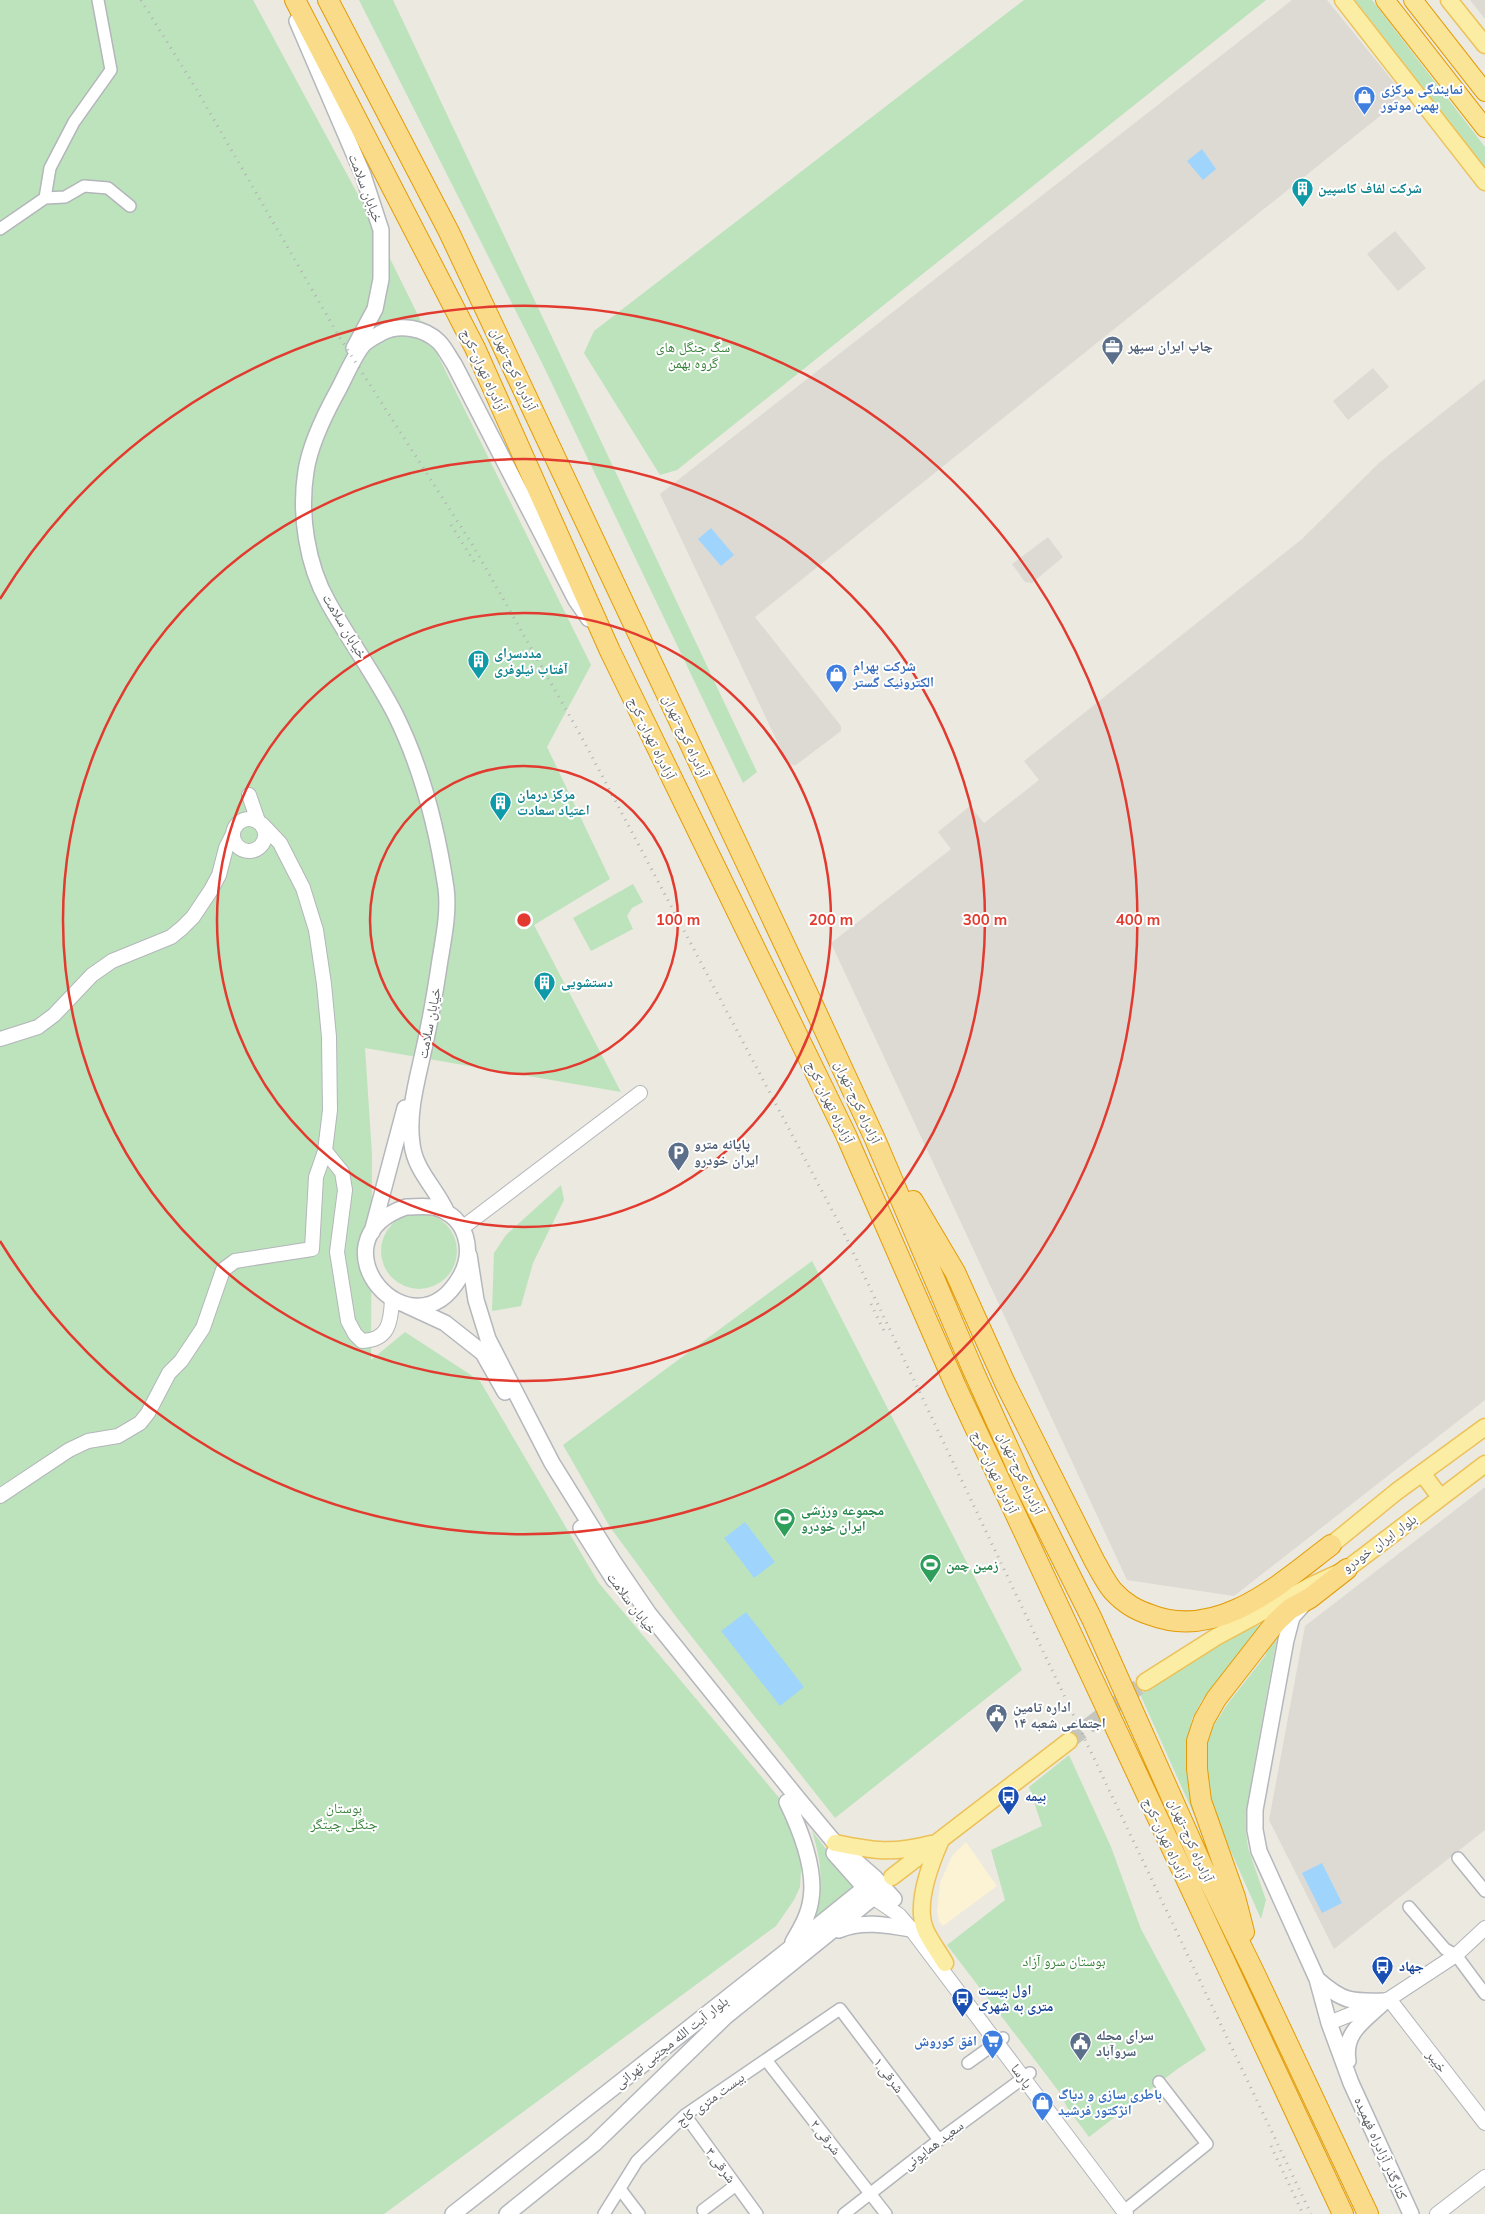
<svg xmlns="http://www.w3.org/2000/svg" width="1485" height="2214" font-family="Mulish,'Noto Naskh Arabic',sans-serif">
<rect width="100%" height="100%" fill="#ebe9e0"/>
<!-- commercial -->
<path fill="#fcf2d4" d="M966,1842L997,1886L943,1926L939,1922L937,1911L940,1883L952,1856Z"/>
<!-- industrial -->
<path fill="#dddad4" d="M1292,0H1327L1405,96L755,617L841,726V731L796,765H791L784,756L660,494Z
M1470,0H1485V19Z
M1395,231L1426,268L1398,291L1367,254Z
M1373,368L1389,387L1348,420L1333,401Z
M1485,379V1400L1234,1596L1127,1580L831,943L951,849L938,832L970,806L984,823L1039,780L1024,761L1302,539L1380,462Z
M1048,537L1063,557L1032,583L1025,582L1012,564Z
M1485,1487V1830L1334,1949L1269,1820L1305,1626Z"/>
<!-- green -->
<path fill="#bde3bc" d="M0,0H253L363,204L591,665L547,747L610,879L534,925L621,1092L365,1048L372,1154L371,1360L405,1332L480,1381L598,1582L786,1806L801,1853V1870L800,1887L794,1900L776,1926L384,2214H0Z
M359,0H393L757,772L743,783L542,363Z
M1024,0H1266L677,470L660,475L584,353L594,331Z
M1355,0H1372L1485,147V167Z
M633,884L643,902L632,908L627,916L633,929L591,951L573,918Z
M561,1185L564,1200L533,1263L521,1306L492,1311L494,1253L506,1235Z
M381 1251a38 38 0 1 1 76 0a38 38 0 1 1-76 0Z
M812,1261L1022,1670L835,1818L677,1618L610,1527L563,1445Z
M1270,1620L1202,1700L1192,1719L1186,1754L1191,1789L1200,1828L1140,1694L1208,1648Z
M1279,1626L1252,1776L1246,1832L1248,1848L1266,1900L1261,1919L1204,1791L1202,1752L1210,1732L1226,1706L1265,1656Z
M1069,1755L1111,1847L1141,1929L1206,2050L1176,2070L1089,2137L1068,2109L1060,2093L947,1945L1005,1900L991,1850L1042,1826L1029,1787Z
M812,1831L855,1886L804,1929C825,1894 824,1870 812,1831Z"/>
<!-- water -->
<path fill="#9fd5fc" d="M1202,149L1216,169L1203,180L1187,161Z
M711,528L734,555L721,566L698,539Z
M745,1522L775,1562L754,1578L724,1538Z
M746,1612L804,1687L780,1706L721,1631Z
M1322,1863L1342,1903L1322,1913L1302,1873Z"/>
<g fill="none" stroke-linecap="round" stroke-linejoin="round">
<!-- primary-tunnel -->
<path stroke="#c6c6c0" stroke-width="16" stroke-dasharray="16 8" stroke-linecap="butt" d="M1069,1741L1145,1682"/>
<defs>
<path id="minor" d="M45,198L50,168L74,122L111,70L98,0
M0,229L45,198L65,197L84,186L108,188L130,206
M1458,1858L1485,1891
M1409,1907L1445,1949L1456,1955L1485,1994
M766,2060L886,2214
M968,2063L1003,2038
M685,2115L757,2214
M620,2189L639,2214
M703,2210L736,2185
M1124,2211L1207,2144L1159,2082
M604,2214L637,2161L685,2115L840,2009L939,2140
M844,2214L939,2140L1030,2073"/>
<path id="tertiary" d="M249,795L258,821
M233 835a16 16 0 1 1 32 0a16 16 0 1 1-32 0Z
M0,1039L38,1027L54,1015L92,975L112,961L171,937L182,928L193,917L211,890L219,875L226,848L233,834
M325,1151L342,1172L345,1190L337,1252L348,1321L355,1334L362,1341C389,1340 391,1322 392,1299
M462,1228L640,1093
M0,1496L69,1450L88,1441L118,1436L140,1423L148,1413L169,1373L181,1361L203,1328L223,1270L235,1261L312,1249L316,1177L325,1151L330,1110L329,1037L324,984L316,930L303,888L280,843L262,824
M874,1898L899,1915L911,1929L1126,2214
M1389,1999L1485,2123
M1329,2023L1389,1999L1456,1955L1485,1928
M1437,2214L1485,2177"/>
<path id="secondary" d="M297,21L363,175L381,230V279L375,309L354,348
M406,1207C416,1207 428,1205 437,1208C467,1218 475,1251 460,1277C412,1361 308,1241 406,1207Z
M447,1213C437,1189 415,1171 412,1144C408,1117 415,1088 421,1062C429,1028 435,994 440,960C444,936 449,911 446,888C437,828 422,768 395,714C375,675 349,640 328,602C307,565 299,514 306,471C310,445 323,418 336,394C343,382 355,353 364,344C368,340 376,336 381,333C399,323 425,328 439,342C445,348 449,357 454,364L576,600L589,619
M372,1232L405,1108
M469,1255L476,1300L488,1339L552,1463L613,1561L649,1614L799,1800L835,1843L875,1878L894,1899
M406,1305L445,1323L483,1353L505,1392
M581,1528L614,1580
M1302,1606L1292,1617L1286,1640L1255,1810V1830L1259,1851L1317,1979L1329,2023L1351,2083L1411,2214
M787,1802C800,1829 816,1868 811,1899C809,1915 801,1928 793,1942
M834,1853L874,1898
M839,1930C861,1920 888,1925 911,1929
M1317,1979C1343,2002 1351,2002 1385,2001
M1348,2061C1343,2031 1366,2020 1385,2001
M453,2214L788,1950L872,1882
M507,2214L594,2144L725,2017L880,1892"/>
<path id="primary" d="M1343,0L1485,182
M1449,0L1485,45
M1422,1473L1440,1497
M1331,1545L1396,1492L1485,1427
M1145,1682L1216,1637L1310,1586L1347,1569L1485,1464
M940,1842C930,1865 915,1904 925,1929C930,1941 939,1952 945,1963
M835,1843C874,1851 892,1854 931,1844
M892,1877L1069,1741"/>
<path id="trunk" d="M1385,0L1485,128
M1413,0L1485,92"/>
<path id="motorway" d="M295,0L475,348L610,651L846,1135L957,1389L1343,2214
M328,0L449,232L812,1003L875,1139L973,1370L1025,1485L1092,1619L1204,1870L1253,1970L1368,2214
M913,1201L955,1272L1005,1383L1095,1562C1101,1572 1106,1583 1113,1591C1125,1604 1136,1610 1151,1615C1219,1641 1281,1583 1331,1545
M1244,1932L1235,1897L1201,1801L1197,1769V1741L1204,1720L1216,1699L1276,1622L1290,1609L1310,1598L1347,1569"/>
</defs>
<!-- minor casing -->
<use href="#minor" stroke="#b3b6ba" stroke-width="14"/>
<!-- tertiary casing -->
<use href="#tertiary" stroke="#b3b6ba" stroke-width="16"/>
<!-- secondary casing -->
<use href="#secondary" stroke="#b4b7bc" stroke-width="18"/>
<!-- primary casing -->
<use href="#primary" stroke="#ecc158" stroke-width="19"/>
<!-- trunk casing -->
<use href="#trunk" stroke="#e39c08" stroke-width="20"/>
<!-- motorway casing -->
<use href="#motorway" stroke="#e39c08" stroke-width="22"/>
<!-- minor -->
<use href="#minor" stroke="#fff" stroke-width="11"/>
<!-- tertiary -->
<use href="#tertiary" stroke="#fff" stroke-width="14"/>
<!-- secondary -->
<use href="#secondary" stroke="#fff" stroke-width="15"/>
<!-- primary -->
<use href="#primary" stroke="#fceda4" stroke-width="16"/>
<!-- trunk -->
<use href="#trunk" stroke="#fae496" stroke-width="18"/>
<!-- motorway -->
<use href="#motorway" stroke="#f9db89" stroke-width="20"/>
<!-- rail -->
<path stroke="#b1b2b2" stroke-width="3" stroke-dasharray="1 6" stroke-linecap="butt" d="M141,0L195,87L340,338L472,544L581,736L842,1229L1311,2214
M451,525L475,563
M871,1304L886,1335
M1271,2146L1303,2214"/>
</g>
<!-- distance rings -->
<g fill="none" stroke="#e23a2f" stroke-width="2.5">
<circle cx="524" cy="920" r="154"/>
<circle cx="524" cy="920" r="307"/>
<circle cx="524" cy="920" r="461"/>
<path d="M0 599A614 614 0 1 1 0 1241"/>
</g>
<!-- icons -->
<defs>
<symbol id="shop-pin" viewBox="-11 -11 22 30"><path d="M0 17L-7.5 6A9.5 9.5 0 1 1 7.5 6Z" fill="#3f7fe0" stroke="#fff"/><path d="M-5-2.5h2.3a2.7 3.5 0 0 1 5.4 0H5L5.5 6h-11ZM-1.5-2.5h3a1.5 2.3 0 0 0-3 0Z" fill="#fff"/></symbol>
<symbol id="building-pin" viewBox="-11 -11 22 30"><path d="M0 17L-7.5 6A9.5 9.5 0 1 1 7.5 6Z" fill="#0f9aa8" stroke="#fff"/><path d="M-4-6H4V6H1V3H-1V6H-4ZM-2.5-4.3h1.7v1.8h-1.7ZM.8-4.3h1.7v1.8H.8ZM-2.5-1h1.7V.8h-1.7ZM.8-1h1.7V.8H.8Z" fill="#fff"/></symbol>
<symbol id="office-pin" viewBox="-11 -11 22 30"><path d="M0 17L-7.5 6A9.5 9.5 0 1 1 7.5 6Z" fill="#5c6f8a" stroke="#fff"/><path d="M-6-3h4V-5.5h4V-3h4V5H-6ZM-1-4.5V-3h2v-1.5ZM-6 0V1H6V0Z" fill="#fff"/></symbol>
<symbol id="parking-pin" viewBox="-11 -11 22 30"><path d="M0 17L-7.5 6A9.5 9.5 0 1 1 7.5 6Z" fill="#5c6f8a" stroke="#fff"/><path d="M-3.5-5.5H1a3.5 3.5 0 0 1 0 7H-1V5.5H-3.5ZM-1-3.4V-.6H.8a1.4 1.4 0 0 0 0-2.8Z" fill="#fff"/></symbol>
<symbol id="stadium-pin" viewBox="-11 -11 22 30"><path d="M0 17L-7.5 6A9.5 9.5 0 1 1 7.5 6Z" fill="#2e9e5b" stroke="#fff"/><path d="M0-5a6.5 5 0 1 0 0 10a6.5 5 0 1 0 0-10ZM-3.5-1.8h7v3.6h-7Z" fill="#fff"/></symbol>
<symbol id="civic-pin" viewBox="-11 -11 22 30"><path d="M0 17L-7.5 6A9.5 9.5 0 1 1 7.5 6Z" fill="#5c6f8a" stroke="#fff"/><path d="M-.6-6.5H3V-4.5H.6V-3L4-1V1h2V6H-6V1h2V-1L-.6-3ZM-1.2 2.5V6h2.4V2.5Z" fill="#fff"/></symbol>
<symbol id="bus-pin" viewBox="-11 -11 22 30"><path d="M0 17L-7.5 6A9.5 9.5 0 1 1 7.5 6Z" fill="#1a4fb4" stroke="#fff"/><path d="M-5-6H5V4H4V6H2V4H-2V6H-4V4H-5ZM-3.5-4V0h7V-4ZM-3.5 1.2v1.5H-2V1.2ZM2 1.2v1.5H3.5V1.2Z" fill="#fff"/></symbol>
<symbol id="supermarket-pin" viewBox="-11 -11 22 30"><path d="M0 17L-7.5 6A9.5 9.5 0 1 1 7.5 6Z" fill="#3f7fe0" stroke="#fff"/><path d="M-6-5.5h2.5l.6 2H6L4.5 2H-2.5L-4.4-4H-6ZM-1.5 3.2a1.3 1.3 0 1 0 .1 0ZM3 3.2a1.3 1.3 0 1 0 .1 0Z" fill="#fff"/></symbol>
</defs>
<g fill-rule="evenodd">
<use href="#shop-pin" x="1352" y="84" width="25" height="34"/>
<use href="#building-pin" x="1290" y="176" width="25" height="34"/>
<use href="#office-pin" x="1100" y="334" width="25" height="34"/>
<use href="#building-pin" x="466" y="648" width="25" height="34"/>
<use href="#shop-pin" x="824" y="662" width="25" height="34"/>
<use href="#building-pin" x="488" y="790" width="25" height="34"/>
<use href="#building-pin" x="532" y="970" width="25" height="34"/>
<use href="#parking-pin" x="666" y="1140" width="25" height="34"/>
<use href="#stadium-pin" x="772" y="1506" width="25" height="34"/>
<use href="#stadium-pin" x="918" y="1552" width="25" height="34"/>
<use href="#civic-pin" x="984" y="1702" width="25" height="34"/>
<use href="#bus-pin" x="996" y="1784" width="25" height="34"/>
<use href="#bus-pin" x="1370" y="1954" width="25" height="34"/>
<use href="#bus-pin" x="950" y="1986" width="25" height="34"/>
<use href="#supermarket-pin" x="980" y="2028" width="25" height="34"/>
<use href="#civic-pin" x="1068" y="2030" width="25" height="34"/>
<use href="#shop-pin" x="1030" y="2090" width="25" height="34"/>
</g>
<g text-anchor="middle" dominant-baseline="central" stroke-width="4" stroke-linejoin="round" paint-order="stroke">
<!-- shop labels -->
<g font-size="14" font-weight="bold" fill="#366cbe" stroke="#fff" text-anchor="start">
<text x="1381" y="89">نمایندگی مرکزی<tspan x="1381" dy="16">بهمن موتور</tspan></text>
<text x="853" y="666">شرکت بهرام<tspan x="853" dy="16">الکترونیک گستر</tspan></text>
<text x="977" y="2041" text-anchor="end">افق کوروش</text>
<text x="1058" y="2094">باطری سازی و دیاگ<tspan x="1058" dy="16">انژکتور فرشید</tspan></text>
</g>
<!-- street labels -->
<g font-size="14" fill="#595c60" stroke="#fff">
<text transform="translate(366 188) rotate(69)">خیابان سلامت</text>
<text transform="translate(514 369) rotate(65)">آزادراه کرج-تهران</text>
<text transform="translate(484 370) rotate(65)">آزادراه تهران-کرج</text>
<text transform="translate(345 626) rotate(59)">خیابان سلامت</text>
<text transform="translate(686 736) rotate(65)">آزادراه کرج-تهران</text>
<text transform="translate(652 738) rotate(64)">آزادراه تهران-کرج</text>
<text transform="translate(429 1023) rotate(-79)">خیابان سلامت</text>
<text transform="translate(830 1102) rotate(64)">آزادراه تهران-کرج</text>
<text transform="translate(858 1102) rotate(65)">آزادراه کرج-تهران</text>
<text transform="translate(995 1472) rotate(65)">آزادراه تهران-کرج</text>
<text transform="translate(1021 1473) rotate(65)">آزادراه کرج-تهران</text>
<text transform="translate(1379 1543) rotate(-36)">بلوار ایران خودرو</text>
<text transform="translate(632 1603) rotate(53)">خیابان سلامت</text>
<text transform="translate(1166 1839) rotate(65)">آزادراه تهران-کرج</text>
<text transform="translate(1191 1840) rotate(66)">آزادراه کرج-تهران</text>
<text transform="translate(671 2042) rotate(-38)">بلوار آیت الله مجتبی تهرانی</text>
<text transform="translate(1437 2061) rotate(52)">خیبر</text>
<text transform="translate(889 2075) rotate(53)">۱ شرقی</text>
<text transform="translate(1022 2076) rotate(54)">پارسا</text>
<text transform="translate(710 2099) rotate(-36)">بیست متری کاج</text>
<text transform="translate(826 2137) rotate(52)">۲ شرقی</text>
<text transform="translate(933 2145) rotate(-37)">سعید همایونی</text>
<text transform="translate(1381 2148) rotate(66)">کنارگذر آزادراه فهمیده</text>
<text transform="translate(721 2165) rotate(53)">۳ شرقی</text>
</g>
<!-- culture labels -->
<g font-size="14" font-weight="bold" fill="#0d838f" stroke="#fff" text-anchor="start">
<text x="1318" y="188">شرکت لفاف کاسپین</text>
<text x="494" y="653">مددسرای<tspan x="494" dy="16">آفتاب نیلوفری</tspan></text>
<text x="517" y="794">مرکز درمان<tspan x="517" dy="16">اعتیاد سعادت</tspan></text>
<text x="561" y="982">دستشویی</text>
</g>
<!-- service labels -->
<g font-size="14" font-weight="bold" fill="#4e5e75" stroke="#fff" text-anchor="start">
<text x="1128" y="346">چاپ ایران سپهر</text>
<text x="694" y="1144">پایانه مترو<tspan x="694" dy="16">ایران خودرو</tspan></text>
<text x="1013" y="1707">اداره تامین<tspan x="1013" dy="16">اجتماعی شعبه ۱۴</tspan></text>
<text x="1096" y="2035">سرای محله<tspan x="1096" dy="16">سروآباد</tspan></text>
</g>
<!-- park labels -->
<g font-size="14" fill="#378139" stroke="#fff">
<text x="693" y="347">سگ جنگل های<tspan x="693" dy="16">گروه بهمن</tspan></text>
<text x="344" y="1808">بوستان<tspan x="344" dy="16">جنگلی چیتگر</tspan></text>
<text x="1064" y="1961">بوستان سرو آزاد</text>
</g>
<!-- leisure labels -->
<g font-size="14" font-weight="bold" fill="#27864d" stroke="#fff" text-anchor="start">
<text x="801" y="1510">مجموعه ورزشی<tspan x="801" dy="16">ایران خودرو</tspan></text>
<text x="946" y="1565">زمین چمن</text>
</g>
<!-- transit labels -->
<g font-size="14" font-weight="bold" fill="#164399" stroke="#fff" text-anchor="start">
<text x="1025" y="1796">بیمه</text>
<text x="1399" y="1966">جهاد</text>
<text x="978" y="1990">اول بیست<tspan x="978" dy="16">متری به شهرک</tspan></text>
</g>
</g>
<circle cx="524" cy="920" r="8" fill="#e23a2f" stroke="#fff" stroke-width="2.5"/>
<g font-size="15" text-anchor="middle" font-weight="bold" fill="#e23a2f" stroke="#fff" stroke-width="4" stroke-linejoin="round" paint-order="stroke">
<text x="678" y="925">100 m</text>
<text x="831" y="925">200 m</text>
<text x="985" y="925">300 m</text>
<text x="1138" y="925">400 m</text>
</g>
</svg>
